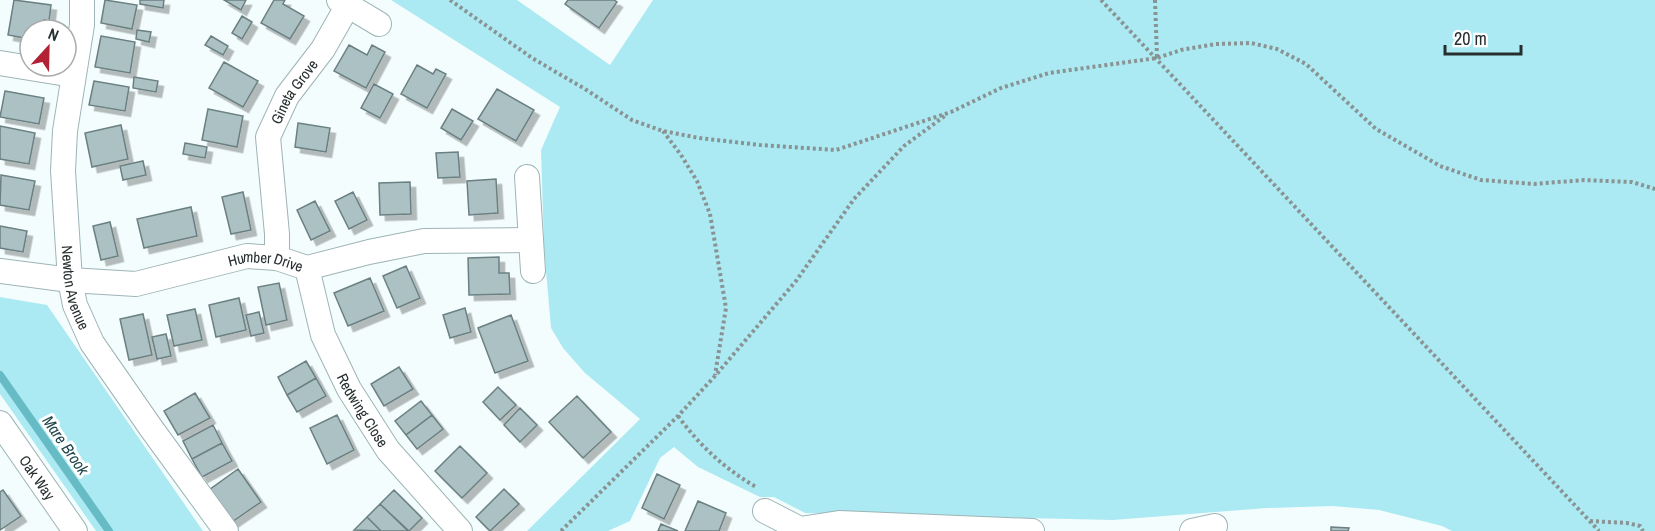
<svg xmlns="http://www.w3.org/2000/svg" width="1655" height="531" font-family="'Archivo Narrow',sans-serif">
<defs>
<filter id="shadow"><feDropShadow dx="5.5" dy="5.5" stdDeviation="0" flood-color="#0004"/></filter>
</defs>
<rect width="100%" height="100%" fill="#f4fdfe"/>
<!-- green -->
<path fill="#abeaf2" d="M391,0H517L610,65L653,0H1655V531H1452L1442,526L1379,510L1333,506L1267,508L1113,520L805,513L774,497H760L698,467L674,447L660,458L630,521L608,531H527L640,419L585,373L563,348L551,328L544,247L541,150L560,107Z
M0,297L47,305L203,531H96L0,394Z"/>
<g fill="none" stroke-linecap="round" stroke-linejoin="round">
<!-- stream -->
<path stroke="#67bbc4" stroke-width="8" d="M0,375L109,531"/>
</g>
<!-- building -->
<path fill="#abc1c3" stroke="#6b8082" stroke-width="1.5" filter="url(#shadow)" d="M14,0L51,5L49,21L44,20L42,30H30V39L8,35Z
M105,0L137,5L132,29L101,23Z
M140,0H164L163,8L140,4Z
M224,0H246L241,10Z
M274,0H285L283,4L304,16L290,39L261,23Z
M568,0H614L617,2L599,28L565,4Z
M242,16L252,22L242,39L232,33Z
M137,30L151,32L149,42L136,39Z
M101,36L135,42L130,73L95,67Z
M211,36L228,46L223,55L205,45Z
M349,45L367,55L372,45L385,52L366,88L334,71Z
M224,62L258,81L243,107L209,88Z
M417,65L433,74L436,69L446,74L427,108L401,94Z
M134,77L158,81L156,92L133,88Z
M94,81L129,87L125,111L89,105Z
M374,84L393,94L380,118L361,108Z
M497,89L534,110L516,141L478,119Z
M5,91L44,98L39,124L0,117Z
M208,109L243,116L237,147L202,140Z
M452,109L473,121L461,140L441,128Z
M298,123L330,128L326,152L295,147Z
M121,125L128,159L92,167L85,133Z
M0,126L35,133L29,164L0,159Z
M185,143L207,147L205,158L183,154Z
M458,152L460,177L438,178L436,153Z
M143,161L146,175L123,180L120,166Z
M1,175L35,181L29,210L0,205Z
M496,179L498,213L469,215L467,181Z
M410,182L411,214L380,215L379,183Z
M243,192L251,230L231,234L222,197Z
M353,192L367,220L349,229L335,201Z
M315,201L330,231L311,240L297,210Z
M191,207L197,236L144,248L137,219Z
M110,222L118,256L101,260L93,226Z
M0,226L27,231L23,252L0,248Z
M499,257V273H509L510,294L469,295L468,258Z
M406,266L420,298L397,308L383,276Z
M370,278L384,311L348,326L334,293Z
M279,283L287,320L266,325L258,287Z
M239,298L246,330L216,337L209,305Z
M465,308L471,332L450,338L443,315Z
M195,309L202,340L174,346L167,315Z
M259,312L264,333L251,336L246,315Z
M143,314L152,355L129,360L120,319Z
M511,315L528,361L495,373L478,328Z
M166,334L171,356L157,359L152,337Z
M306,361L316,378L287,395L278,377Z
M399,367L413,389L384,406L371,384Z
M316,378L326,396L297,412L287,395Z
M498,387L516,405L500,420L483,402Z
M195,393L210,418L178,435L164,411Z
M577,396L611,432L583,458L549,422Z
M421,401L432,415L406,435L395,421Z
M520,408L537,425L520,442L504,425Z
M337,415L354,450L327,464L310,428Z
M432,415L443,429L417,449L406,435Z
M213,425L222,443L192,459L183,441Z
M222,443L232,461L202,477L192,459Z
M460,446L487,473L462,498L435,471Z
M238,469L261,502L232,522L209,490Z
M657,474L680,485L664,519L642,508Z
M504,489L519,504L490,531L476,517Z
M3,490L21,516L0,530V492Z
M394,490L422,518L409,531L380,504Z
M698,501L726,513L719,531H685Z
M380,504L408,531H381L367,517Z
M367,517L381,531L354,530Z
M661,524L678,531H658Z
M1331,527L1349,528L1348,531H1331Z"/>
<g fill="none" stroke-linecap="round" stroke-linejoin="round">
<defs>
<g id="street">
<path id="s1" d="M82,0V25L65,131L63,171L70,280L75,305L92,343L151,428L226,531"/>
<path d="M339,0L379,24"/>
<path d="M0,63L73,75"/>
<path d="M527,177L533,271"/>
<path id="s2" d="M277,258V234L268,137L287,96L323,49L348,5"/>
<path id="s3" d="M307,268L323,335L349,389L388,450L460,531"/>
<path id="s4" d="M0,271L70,280L136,284L247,256L277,258L307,268L369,252L424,241L531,240"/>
<path id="s5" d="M0,423L75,531"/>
<path d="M765,511L800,529L839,523L1032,531"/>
<path d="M1192,531L1215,526"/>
</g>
</defs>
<!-- street casing -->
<use href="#street" stroke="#9eb4b6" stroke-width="26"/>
<!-- path -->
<path stroke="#8a9394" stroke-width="4" stroke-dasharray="3 3" stroke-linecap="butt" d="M450,0L532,58L585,89L632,120L663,131L699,138L760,145L836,150L951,112L1001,88L1049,73L1157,58L1181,50L1216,44L1251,43L1277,49L1306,64L1376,129L1440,166L1481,180L1534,184L1584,180L1632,182L1655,189
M1101,0L1599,531
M1155,0L1157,57
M663,131L681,155L697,181L710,214L726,308L715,375
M678,416C699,445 725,469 756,487
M1590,521L1627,523L1640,526L1643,531
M561,531L678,416L715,376L796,281L854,199L904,146L946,115"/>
<!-- street -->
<use href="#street" stroke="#fff" stroke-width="24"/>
</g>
<g text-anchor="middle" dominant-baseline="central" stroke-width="6" stroke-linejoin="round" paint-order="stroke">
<!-- street labels -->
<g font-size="15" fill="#262e2f" stroke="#fff">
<text stroke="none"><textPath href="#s2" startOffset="174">Gineta Grove</textPath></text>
<text stroke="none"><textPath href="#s4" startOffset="270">Humber Drive</textPath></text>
<text stroke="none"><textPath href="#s1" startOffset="290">Newton Avenue</textPath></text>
<text stroke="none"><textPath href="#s3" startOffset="154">Redwing Close</textPath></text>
<text stroke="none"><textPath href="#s5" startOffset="66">Oak Way</textPath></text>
</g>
<!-- water labels -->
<g font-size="16" font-style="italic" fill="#21484c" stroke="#fff">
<text transform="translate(66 445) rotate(55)">Mare Brook</text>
</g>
</g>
<!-- north arrow -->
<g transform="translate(48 48) rotate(22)"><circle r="28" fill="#ffffff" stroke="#a8abac" stroke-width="1.5"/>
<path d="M0-4.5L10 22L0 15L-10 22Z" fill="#b32135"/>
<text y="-9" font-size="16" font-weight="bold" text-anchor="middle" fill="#262e2f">N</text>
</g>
<!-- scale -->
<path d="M1445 45v9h76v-9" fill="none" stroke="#262e2f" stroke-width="3"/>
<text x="1454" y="45" font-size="18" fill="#262e2f" stroke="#ffffff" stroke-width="4.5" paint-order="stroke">20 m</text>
</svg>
